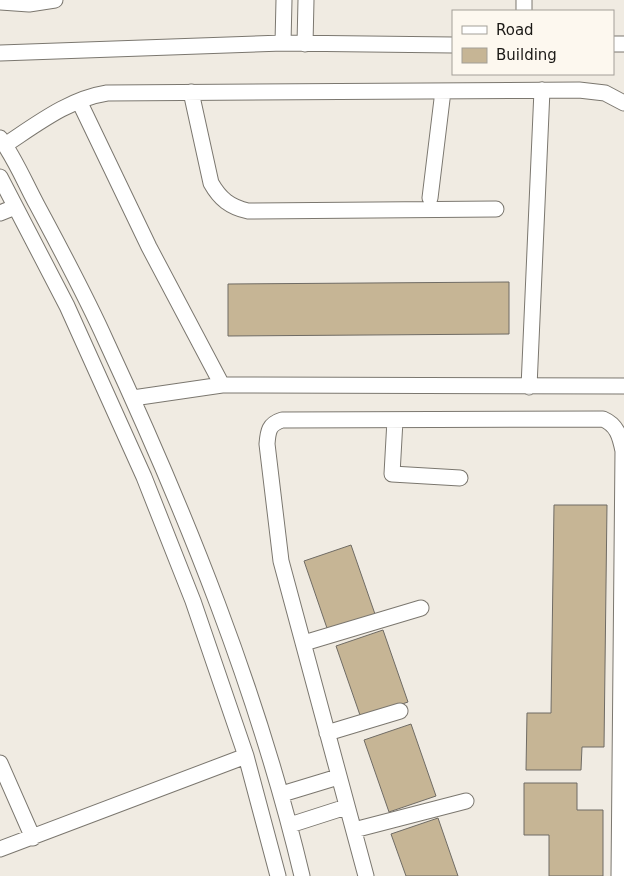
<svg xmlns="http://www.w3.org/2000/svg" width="624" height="876" font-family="'DejaVu Sans',sans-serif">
<rect width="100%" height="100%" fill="#f0ebe2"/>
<!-- building -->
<path fill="#c6b595" stroke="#6f6b64" d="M509,282V334L228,336V284Z
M554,505H607L604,747H582L581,770H526L527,713H551Z
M351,545L376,617L329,634L304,561Z
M383,630L408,702L361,718L336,646Z
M411,724L436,796L389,812L364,740Z
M524,783H577V810H603V876H549V835H524Z
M438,818L458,876H406L391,834Z"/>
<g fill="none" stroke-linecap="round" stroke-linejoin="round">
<defs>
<path id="minor" d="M0,2L29,4L55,0
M524,11V0
M283,43L284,0
M305,44L306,0
M613,44H624
M0,53L283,43L453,45
M191,92L211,183C220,199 230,207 248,211L496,209
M79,101L149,247L222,385
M0,138C15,158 25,183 37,205C61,250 85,294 106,341C186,513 258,691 302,876
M5,145C37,124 69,99 107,93L579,90L605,93L624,103
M0,177L67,306L144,477L193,601L246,756L278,876
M430,198L443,91
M0,213L15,207
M529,387L542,90
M133,398L222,385L624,386
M395,420L392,474L460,478
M304,643L421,608
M327,733L400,711
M0,763L33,838
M282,794L338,777
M290,825L346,807
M354,830L466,801
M0,849L246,756
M366,876L281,561L267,444C268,431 269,424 282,420L603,419C617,425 620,436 623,451L619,876"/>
</defs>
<!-- minor casing -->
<use href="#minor" stroke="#7b776f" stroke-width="17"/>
<!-- minor -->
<use href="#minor" stroke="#fff" stroke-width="15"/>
</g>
<!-- legend -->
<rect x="452" y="10" width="162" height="65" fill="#fdf8ef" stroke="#a39f98"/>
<rect x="462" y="26" width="25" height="8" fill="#ffffff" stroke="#a39f98"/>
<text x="496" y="35" font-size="15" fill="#1b1916">Road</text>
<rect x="462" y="48" width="25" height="15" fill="#c6b595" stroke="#a39f98"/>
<text x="496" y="60" font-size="15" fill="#1b1916">Building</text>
</svg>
